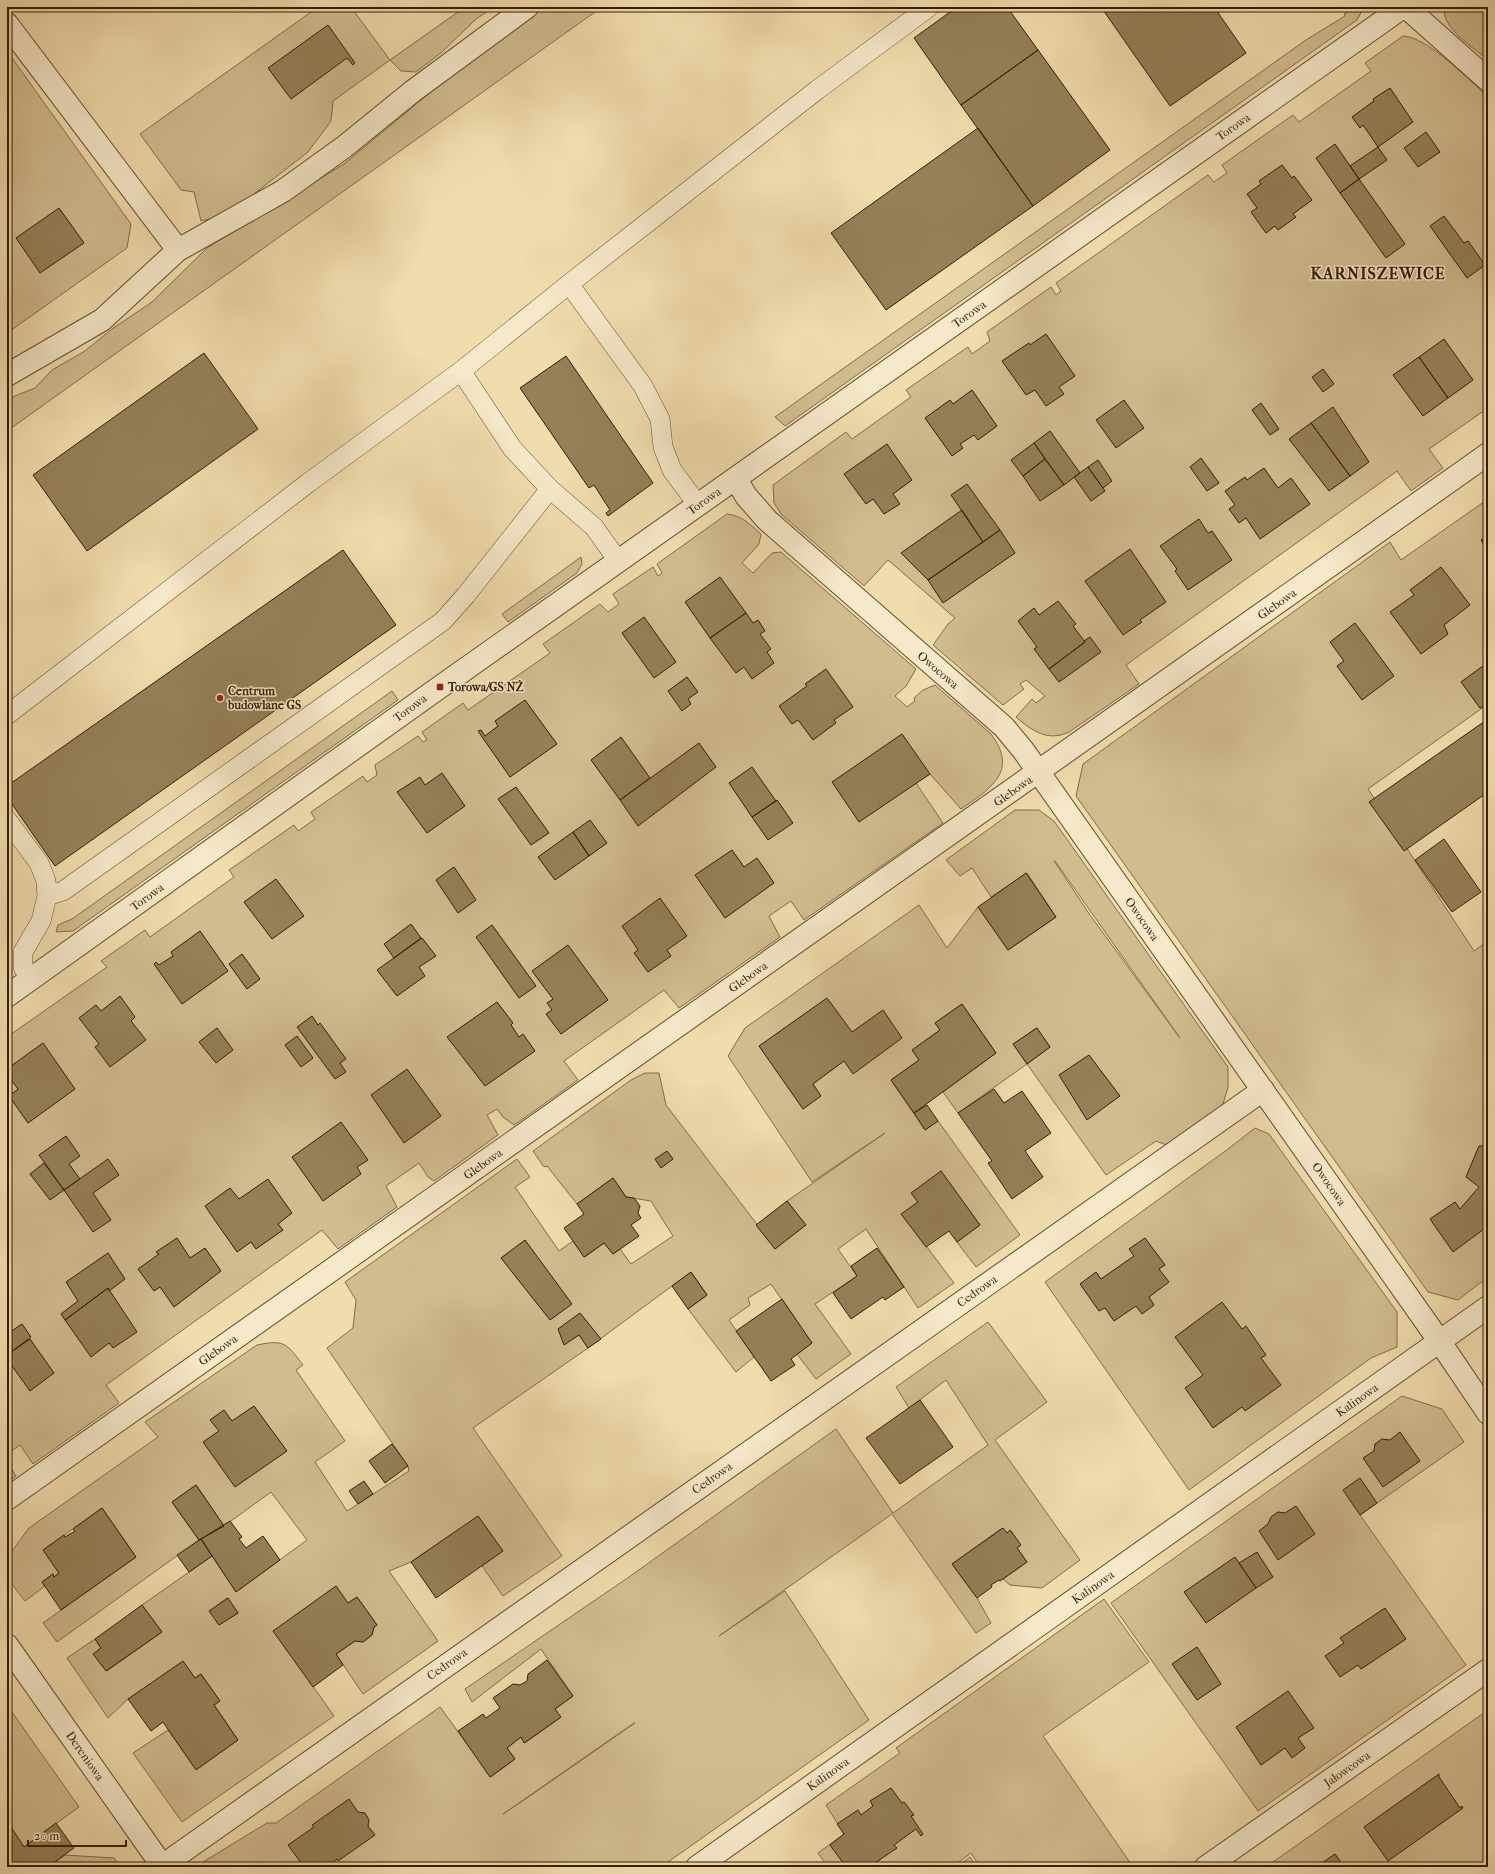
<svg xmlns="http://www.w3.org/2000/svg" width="1495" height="1874" font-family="'IM FELL French Canon',serif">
<rect width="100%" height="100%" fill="#f1dcad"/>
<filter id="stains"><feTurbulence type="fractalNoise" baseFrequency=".005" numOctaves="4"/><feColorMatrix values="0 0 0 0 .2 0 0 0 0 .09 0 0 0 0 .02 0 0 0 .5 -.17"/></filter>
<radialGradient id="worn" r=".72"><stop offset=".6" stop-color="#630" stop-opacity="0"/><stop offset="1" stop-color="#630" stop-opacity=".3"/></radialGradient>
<!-- green -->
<path fill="#d1bc90" stroke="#826c48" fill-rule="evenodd" d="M318,7H351L390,60L465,7H494L476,19L442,52L416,72L401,71L390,60L333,101L331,121L308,152L250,197L223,216L201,221L194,192L181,190L140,134Z
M545,7H602L7,431V399L35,388L52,370L85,351L112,329L152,302L207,248L344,164L456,71L500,37Z
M1358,7H1364L1357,20L785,426L775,417L1306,40L1345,16L1344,14Z
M1444,7H1488V60C1473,47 1442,29 1444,7Z
M1403,36C1428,37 1469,80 1488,97V408L1429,449L1443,468L1411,491L1397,471L1126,665L1139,684L1069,732C1048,742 1032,731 1016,717L1032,699L1036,703L1045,696L1026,680L1020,684L1024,689L1003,705L933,645L948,624L955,618L888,560L864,586L781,514L774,503L773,485L846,432L852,439L911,397L906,390L968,347L972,354L990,341L987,332L1051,287L1056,295L1061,291L1056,283L1208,175L1214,182L1227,173L1222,165L1293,115L1299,122L1371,71L1365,63Z
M7,51L131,224L127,248L7,333Z
M1488,499V704L1368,789L1474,951L1488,941V1277L1458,1300L1428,1292L1076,796L1083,764L1390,542L1401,560Z
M727,514C741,515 751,525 761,534L759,544L742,563L753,573L772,553L781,552L916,669L906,686L895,696L907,707L915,701L914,698L923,690L935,685L990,733C1020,771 990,789 961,809L930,774L916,783L943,823L804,920L791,901L769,916L780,937L679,1008L664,990L564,1061L578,1080L514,1125L503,1117L497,1109L487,1115L498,1135L434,1181L428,1177L419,1163L386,1186L397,1207L338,1249L322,1230L106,1385L119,1403L33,1464L20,1445L7,1454V1037L107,967L101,961L145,930L150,937L234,877L229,870L294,825L298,831L315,819L311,812L363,776L367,782L377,775L375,765L418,736L423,742L427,740L422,732L463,703L468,710L550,653L543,644L600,604L608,612L619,604L613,594L653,567L658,576L662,573L657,564Z
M581,557L582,564L577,573L508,622L502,614Z
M392,691L398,700L73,931L56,932L58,925L72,919Z
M1015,810H1039L1054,821L1228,1067V1088L1222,1107L1169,1146L1156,1141L1106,1175L1027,1064L958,1113L943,1092L996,1053L962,1004L935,1023L940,1030L912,1050L919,1060L891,1080L925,1130L938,1121L1020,1235L976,1267L957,1242L980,1225L941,1172L912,1193L918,1202L902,1214L954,1283L918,1308L866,1229L838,1249L857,1276L815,1304L851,1354L816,1379L797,1354L812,1343L771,1284L748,1298L750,1305L729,1320L754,1357L736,1372L688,1309L707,1295L691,1272L588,1348L473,1428L562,1556L503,1596L482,1566L503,1551L478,1516L411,1562L389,1571L438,1641L363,1694L336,1654L355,1641L363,1642L372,1635L374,1627L377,1625L357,1597L348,1603L274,1631L334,1716L182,1822L133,1753L168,1730L196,1769L238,1740L214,1705L220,1701L201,1674L195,1678L128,1699L108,1718L67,1658L95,1639L101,1648L94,1654L107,1671L162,1632L142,1605L212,1556L236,1592L307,1540L271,1492L224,1526L196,1485L172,1502L199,1540L57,1642L43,1623L136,1557L102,1508L43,1550L59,1573L54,1577L53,1574L42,1582L45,1586L25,1601L8,1579L7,1558L29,1528L158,1437L145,1422L257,1345C285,1339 287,1344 303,1365L296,1370L345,1441L315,1462L347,1511L409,1471L408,1466L327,1348L353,1328L356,1300L345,1282L517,1159L530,1177L515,1187L559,1251L573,1241L585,1257L604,1243L613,1254L620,1249L631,1264L673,1236L651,1201L626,1197L613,1178L577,1204L547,1166L544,1167L533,1151L631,1080L645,1073H659L666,1105L775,1248L805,1225L787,1201L885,1133L812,1182L728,1056L745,1028L919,905L947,948L978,907L1008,950L1056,917L1027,873L991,897L972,868L960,876L946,860ZM1054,861H1055L1180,1038L1090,915ZM1036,1028L1050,1047L1027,1064L1014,1044ZM227,1598L238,1613L219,1625L210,1611Z
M1255,1128L1269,1134L1397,1312V1347L1371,1358L1189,1490L1045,1282L1228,1149Z
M988,1322L1047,1402L995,1440L1080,1560L1042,1588L1010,1585L1003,1579L1027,1562L1017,1548L1020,1545L1011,1531L1007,1533L1002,1528L952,1564L977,1598L991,1623L976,1633L892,1514L719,1636L785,1591L869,1720L661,1867H201L203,1862L267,1823H276L440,1707L491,1777L515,1759L507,1748L521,1737L525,1743L560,1718L555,1709L573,1696L541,1649L472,1702L465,1689L629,1577L836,1429L893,1513L988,1445L946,1380L909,1408L896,1387ZM635,1723L530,1796L503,1814L634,1723Z
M1402,1396L1442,1409L1464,1442L1360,1515L1466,1665L1258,1811L1111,1603Z
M7,1462L16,1476L7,1482Z
M1104,1599L1149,1662L1043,1736L1133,1867H980L971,1853L952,1867H828L818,1853L844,1834L826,1805L900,1753L896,1748Z
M7,1705L79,1807L24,1847L7,1822Z
M1488,1710V1867H1266Z
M65,1855L114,1858L121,1867H48Z
M970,1857L977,1867H957Z"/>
<!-- building -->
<path fill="#95805a" stroke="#321d01" d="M957,7H1007L1038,50L961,105L914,38Z
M1101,7H1214L1246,53L1170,106Z
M328,25L355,63L353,65L347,58L291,99L268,68Z
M1038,50L1110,150L1033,206L961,105Z
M1390,88L1413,122L1378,147L1363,125L1360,128L1352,117L1374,101L1373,99Z
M978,128L1033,206L886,310L831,233Z
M1426,132L1440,152L1418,167L1404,148Z
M1335,144L1359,179L1340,193L1316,158Z
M1378,147L1387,160L1359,179L1350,166Z
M1282,165L1292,178L1294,176L1312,200L1293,214L1296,217L1278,230L1275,226L1266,233L1251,212L1257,208L1247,194L1261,184L1259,181Z
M1359,179L1405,244L1386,258L1340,193Z
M59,208L84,243L40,273L16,238Z
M1444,216L1464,243L1468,241L1485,265L1467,278L1430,226Z
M1046,334L1075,376L1059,387L1064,394L1046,406L1035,390L1026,395L1002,361L1029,343L1030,345Z
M1444,339L1473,380L1448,398L1419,357Z
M204,353L258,429L87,551L33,475Z
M566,356L653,483L608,516L606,513L610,510L594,485L589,488L520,388Z
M1419,357L1448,398L1423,416L1393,375Z
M1323,369L1334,384L1323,392L1312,377Z
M972,390L997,426L978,440L974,435L960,444L963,448L952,456L925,418L950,400L953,404Z
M1124,400L1144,428L1116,448L1096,420Z
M1261,403L1279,429L1270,435L1252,410Z
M1333,407L1369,462L1350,476L1311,423Z
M1311,423L1350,476L1329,491L1289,439Z
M1050,431L1080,473L1064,485L1034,443Z
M1034,443L1045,459L1023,476L1011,460Z
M887,444L912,480L893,494L900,504L884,514L873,499L866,504L844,474Z
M1201,458L1219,483L1207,491L1190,467Z
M1045,459L1064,485L1040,501L1023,476Z
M1098,460L1112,481L1103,488L1088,467Z
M1088,467L1105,491L1091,501L1074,477Z
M1264,468L1278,488L1291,478L1310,504L1260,539L1246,518L1239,523L1229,509L1235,505L1225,491L1245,477L1247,480Z
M967,484L1000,530L983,542L951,495Z
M962,510L983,542L928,580L901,553Z
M1199,519L1208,533L1212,531L1232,560L1188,590L1175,571L1177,569L1160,546Z
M1000,530L1015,553L943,603L928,580Z
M1488,535V551L1481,540Z
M1130,549L1166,602L1140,620L1142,622L1123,635L1085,581Z
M343,550L396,625L55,866L7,797V786Z
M1441,567L1470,605L1444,625L1448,634L1421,654L1390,612L1414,595L1410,590Z
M720,577L746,613L710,638L685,602Z
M1058,601L1076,624L1073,626L1085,642L1049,669L1034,649L1037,647L1018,621L1034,608L1039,615Z
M746,613L753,623L758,620L765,631L760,634L771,649L767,652L774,663L752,679L744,667L736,673L710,638Z
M644,617L676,662L654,678L622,633Z
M1355,623L1394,676L1362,700L1337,666L1344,661L1330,642Z
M1090,637L1101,652L1059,682L1049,669L1085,642L1084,641Z
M1487,663L1488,703L1480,708L1461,682Z
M826,669L853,707L834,720L836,723L813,740L798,720L792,724L779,706L807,686L805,684Z
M687,677L698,692L688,699L691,704L682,711L668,691Z
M525,700L557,744L510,777L478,731L481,730L485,736L498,726L495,721Z
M1488,719V792L1404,851L1369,802Z
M902,734L930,774L859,822L832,782Z
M621,737L650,778L620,800L591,760Z
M699,743L716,767L638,826L620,800Z
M752,767L776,801L752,817L729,783Z
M442,773L465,806L427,833L397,792L420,777L425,785Z
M516,787L549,833L531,845L498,799Z
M777,800L793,823L768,840L752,817Z
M590,820L607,843L589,856L573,832Z
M573,832L589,856L555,880L538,857Z
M1444,839L1481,892L1452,912L1415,860Z
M732,850L744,867L757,858L774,883L725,918L695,875Z
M454,867L476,900L458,913L436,880Z
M1026,873L1056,917L1008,950L978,907Z
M276,879L304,916L272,939L244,902Z
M660,898L687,936L667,950L671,956L648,972L634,953L638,950L622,926Z
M411,924L421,938L394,958L384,944Z
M492,925L536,986L519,998L476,937Z
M200,931L228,971L182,1004L154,964L156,962L159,965L173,956L171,952Z
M422,938L436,956L419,967L425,976L397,996L377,970Z
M568,945L608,1000L561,1034L546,1014L552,1010L547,1003L553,999L532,971Z
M242,954L260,979L247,989L229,964Z
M120,996L135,1017L131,1021L146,1040L110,1067L95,1047L99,1044L79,1018L96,1005L101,1011Z
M827,998L852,1032L883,1010L902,1038L853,1074L844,1061L813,1084L821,1096L803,1109L759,1046Z
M497,1002L513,1023L511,1025L519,1037L523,1034L535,1051L485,1086L447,1037Z
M962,1004L996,1053L914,1113L891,1080L919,1060L912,1050L940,1030L935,1023Z
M312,1016L318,1025L320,1023L346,1059L340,1063L346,1072L335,1079L297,1027Z
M217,1028L233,1050L216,1063L199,1042Z
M1037,1028L1050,1047L1027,1064L1013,1044Z
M297,1036L313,1058L301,1067L285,1045Z
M43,1043L75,1089L28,1123L9,1096L18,1089L7,1074V1069Z
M1089,1055L1120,1096L1087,1120L1059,1075Z
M407,1069L441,1116L404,1143L371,1095Z
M994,1089L1004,1103L1022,1091L1051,1133L1025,1151L1043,1177L1012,1199L988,1163L992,1161L958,1113Z
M927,1105L938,1121L925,1130L914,1113Z
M1488,1112V1226L1453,1252L1430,1219L1455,1202L1460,1209L1479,1187L1466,1177L1479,1146H1484Z
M341,1122L368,1160L357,1167L361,1174L323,1201L292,1157Z
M66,1136L80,1156L69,1164L80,1179L64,1190L39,1155Z
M667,1151L673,1159L661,1168L655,1159Z
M108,1159L119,1175L93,1193L111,1220L93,1232L64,1190Z
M44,1163L64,1190L50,1200L30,1174Z
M941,1171L980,1225L957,1242L949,1231L926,1247L901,1214L918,1202L911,1193Z
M613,1178L626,1197L634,1198L640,1206L638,1213L641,1218L631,1225L639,1236L613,1254L604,1243L584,1257L564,1228L584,1214L577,1204Z
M268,1179L292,1213L278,1224L283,1230L256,1249L251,1242L237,1252L205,1206L230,1188L239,1199Z
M787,1201L806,1225L775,1249L756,1225Z
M177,1238L190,1258L205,1248L221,1271L174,1307L160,1287L154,1291L138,1269L159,1254L156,1252Z
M1145,1238L1165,1265L1159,1269L1169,1282L1149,1297L1154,1305L1142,1314L1136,1306L1114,1321L1105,1308L1099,1311L1080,1284L1096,1272L1101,1279L1134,1256L1129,1249Z
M525,1240L572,1304L550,1320L501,1258Z
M877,1248L904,1287L885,1300L883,1297L851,1319L833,1293L857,1276L851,1266Z
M108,1253L125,1279L109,1291L108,1288L65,1320L61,1314L78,1301L66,1282Z
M691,1272L707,1295L688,1309L672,1286Z
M108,1288L137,1332L113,1348L109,1343L91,1357L65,1320Z
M782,1299L812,1343L791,1359L795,1365L771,1381L736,1331Z
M1222,1302L1242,1329L1246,1326L1266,1355L1261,1358L1281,1385L1245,1411L1242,1407L1213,1428L1185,1388L1203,1375L1175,1337Z
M580,1313L601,1339L588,1348L579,1335L564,1345L558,1329Z
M22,1324L31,1337L7,1355V1334Z
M30,1339L54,1373L30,1391L7,1359V1355Z
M920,1400L953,1447L900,1484L866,1438Z
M254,1406L287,1451L235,1487L203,1442L219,1431L210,1420L224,1410L232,1421Z
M1400,1432L1420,1461L1383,1487L1363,1458L1374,1451L1375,1444L1382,1439L1390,1440Z
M392,1444L408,1466L385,1483L369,1461Z
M1360,1478L1377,1503L1360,1515L1343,1490Z
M364,1481L373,1494L358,1504L349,1491Z
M196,1485L224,1526L199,1540L172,1502Z
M1296,1506L1315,1534L1278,1560L1259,1531L1268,1524L1271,1517L1278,1512L1285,1513Z
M102,1508L136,1557L61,1610L42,1582L53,1574L54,1577L59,1573L43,1550L64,1535L65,1537L75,1531L73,1529Z
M478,1516L503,1551L436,1598L411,1562Z
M230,1521L242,1537L239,1539L246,1548L263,1536L280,1560L236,1592L201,1539Z
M1003,1528L1007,1533L1010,1530L1021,1545L1017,1548L1027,1562L1000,1581L999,1580L991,1585L992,1587L977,1598L952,1564Z
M201,1539L212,1556L189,1572L177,1555Z
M1257,1552L1273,1577L1256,1588L1239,1563Z
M1235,1557L1256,1588L1206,1623L1184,1592Z
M336,1586L348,1603L357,1597L377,1625L374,1627L372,1635L363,1642L355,1641L336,1654L343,1665L313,1687L273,1631Z
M228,1598L238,1613L219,1625L209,1611Z
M142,1605L162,1632L106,1671L93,1654L101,1648L95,1639Z
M1385,1608L1406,1639L1361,1669L1358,1665L1340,1677L1325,1656L1344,1643L1340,1638Z
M1197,1647L1221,1684L1197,1700L1172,1664Z
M547,1660L573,1696L555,1709L561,1717L524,1743L521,1737L507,1748L515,1759L490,1777L458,1731L483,1714L486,1718L500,1708L493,1698L513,1684L520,1685L527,1681L528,1674Z
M183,1661L195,1678L201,1674L220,1701L214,1705L238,1740L196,1770L163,1722L151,1731L128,1699Z
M1288,1691L1314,1728L1298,1738L1305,1748L1292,1758L1285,1748L1261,1765L1236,1727Z
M1439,1774V1777L1460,1808L1462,1806L1463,1808L1388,1861L1364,1827Z
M891,1788L902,1803L904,1802L914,1815L911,1816L923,1834L921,1836L916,1829L894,1845L897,1848L869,1867L864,1862L857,1867H846L830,1845L844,1834L837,1824L858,1810L861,1815L873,1806L870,1801Z
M349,1799L358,1812L365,1813L369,1820L368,1826L375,1835L338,1861L337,1859L326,1867H304L288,1845L314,1827L312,1825Z
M7,1821L24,1847L56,1823L74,1848L48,1867H7Z
M1335,1854L1344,1867H1319L1320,1866L1319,1865Z"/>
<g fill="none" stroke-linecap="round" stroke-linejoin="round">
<defs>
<path id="service" d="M569,284L643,386L660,419L663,447L672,470L698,505
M461,371L512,448L550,489L594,527L619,562
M7,715L308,483L461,371L569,284L817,90L929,7
M7,820L39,863L46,881L47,896L41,921L23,952V967L30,980
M47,896L63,891L443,621L466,595L550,489"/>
<path id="minor" d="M1406,7L1488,80
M7,24L178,250
M7,375L102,320L178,250L283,191L344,147L413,91L527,7
M736,479L746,496L767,520L1004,727L1023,750L1440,1342L1488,1413
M7,1499L1488,454
M7,1645L163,1867
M162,1866L1263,1090
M697,1867L1488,1307
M1206,1867L1488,1670"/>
<path id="tertiary" d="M7,996L440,687L1403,7"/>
</defs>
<!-- service casing -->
<use href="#service" stroke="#624d2c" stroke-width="20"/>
<!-- minor casing -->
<use href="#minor" stroke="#624d2c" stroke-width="24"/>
<!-- tertiary casing -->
<use href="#tertiary" stroke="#624d2c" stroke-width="24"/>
<!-- service -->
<use href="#service" stroke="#f6e8ca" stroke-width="19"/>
<!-- minor -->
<use href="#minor" stroke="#f6e8ca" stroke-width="22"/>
<!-- tertiary -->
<use href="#tertiary" stroke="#f6e8ca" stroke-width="22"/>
</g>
<!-- markers -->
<g fill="#8f2418" stroke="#f6e8ca" stroke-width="1.5">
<rect x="436" y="683" width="8" height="8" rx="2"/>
<circle cx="220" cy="698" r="4"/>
</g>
<g text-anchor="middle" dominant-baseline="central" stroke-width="3" stroke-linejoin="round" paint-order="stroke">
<!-- street labels -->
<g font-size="12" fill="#321d01" stroke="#f6e8ca">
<text transform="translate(1233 127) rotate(-35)">Torowa</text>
<text transform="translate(969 314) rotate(-35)">Torowa</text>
<text transform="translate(704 501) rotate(-35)">Torowa</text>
<text transform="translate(1277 604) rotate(-35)">Glebowa</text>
<text transform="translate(938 670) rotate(41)">Owocowa</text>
<text transform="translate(410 708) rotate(-36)">Torowa</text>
<text transform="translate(1013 791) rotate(-35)">Glebowa</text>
<text transform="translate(147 897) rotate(-36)">Torowa</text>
<text transform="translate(1142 919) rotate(55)">Owocowa</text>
<text transform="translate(748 977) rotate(-35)">Glebowa</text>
<text transform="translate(483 1164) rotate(-35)">Glebowa</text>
<text transform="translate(1329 1184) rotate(55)">Owocowa</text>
<text transform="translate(977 1291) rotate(-35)">Cedrowa</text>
<text transform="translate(218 1350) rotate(-35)">Glebowa</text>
<text transform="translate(1357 1400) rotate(-35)">Kalinowa</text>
<text transform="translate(712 1478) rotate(-35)">Cedrowa</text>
<text transform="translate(1093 1587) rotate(-35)">Kalinowa</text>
<text transform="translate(447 1664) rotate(-35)">Cedrowa</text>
<text transform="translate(85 1756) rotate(55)">Dereniowa</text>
<text transform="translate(1347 1769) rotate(-35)">Jałowcowa</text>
<text transform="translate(828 1774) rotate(-35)">Kalinowa</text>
</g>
<!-- poi labels -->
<g font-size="12" font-weight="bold" fill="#321d01" stroke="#f6e8ca" text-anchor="start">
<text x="448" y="687">Torowa/GS NŻ</text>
<text x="228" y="691">Centrum<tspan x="228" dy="14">budowlane GS</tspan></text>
</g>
<!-- district labels -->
<g font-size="16" font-weight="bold" letter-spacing="1" fill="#321d01" stroke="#f6e8ca">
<text x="1378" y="273">KARNISZEWICE</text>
</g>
</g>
<!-- margin -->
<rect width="1495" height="1874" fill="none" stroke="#f1dcad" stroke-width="24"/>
<rect x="8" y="8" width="1479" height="1858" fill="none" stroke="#321d01" stroke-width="2"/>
<rect x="12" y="12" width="1471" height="1850" fill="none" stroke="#321d01"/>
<!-- scale -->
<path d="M28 1840v6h98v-6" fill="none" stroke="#321d01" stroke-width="2"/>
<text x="34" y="1840" font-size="12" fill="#321d01" stroke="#f6e8ca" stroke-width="3" paint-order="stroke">20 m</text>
<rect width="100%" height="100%" filter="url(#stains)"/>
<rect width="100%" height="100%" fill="url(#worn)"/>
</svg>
